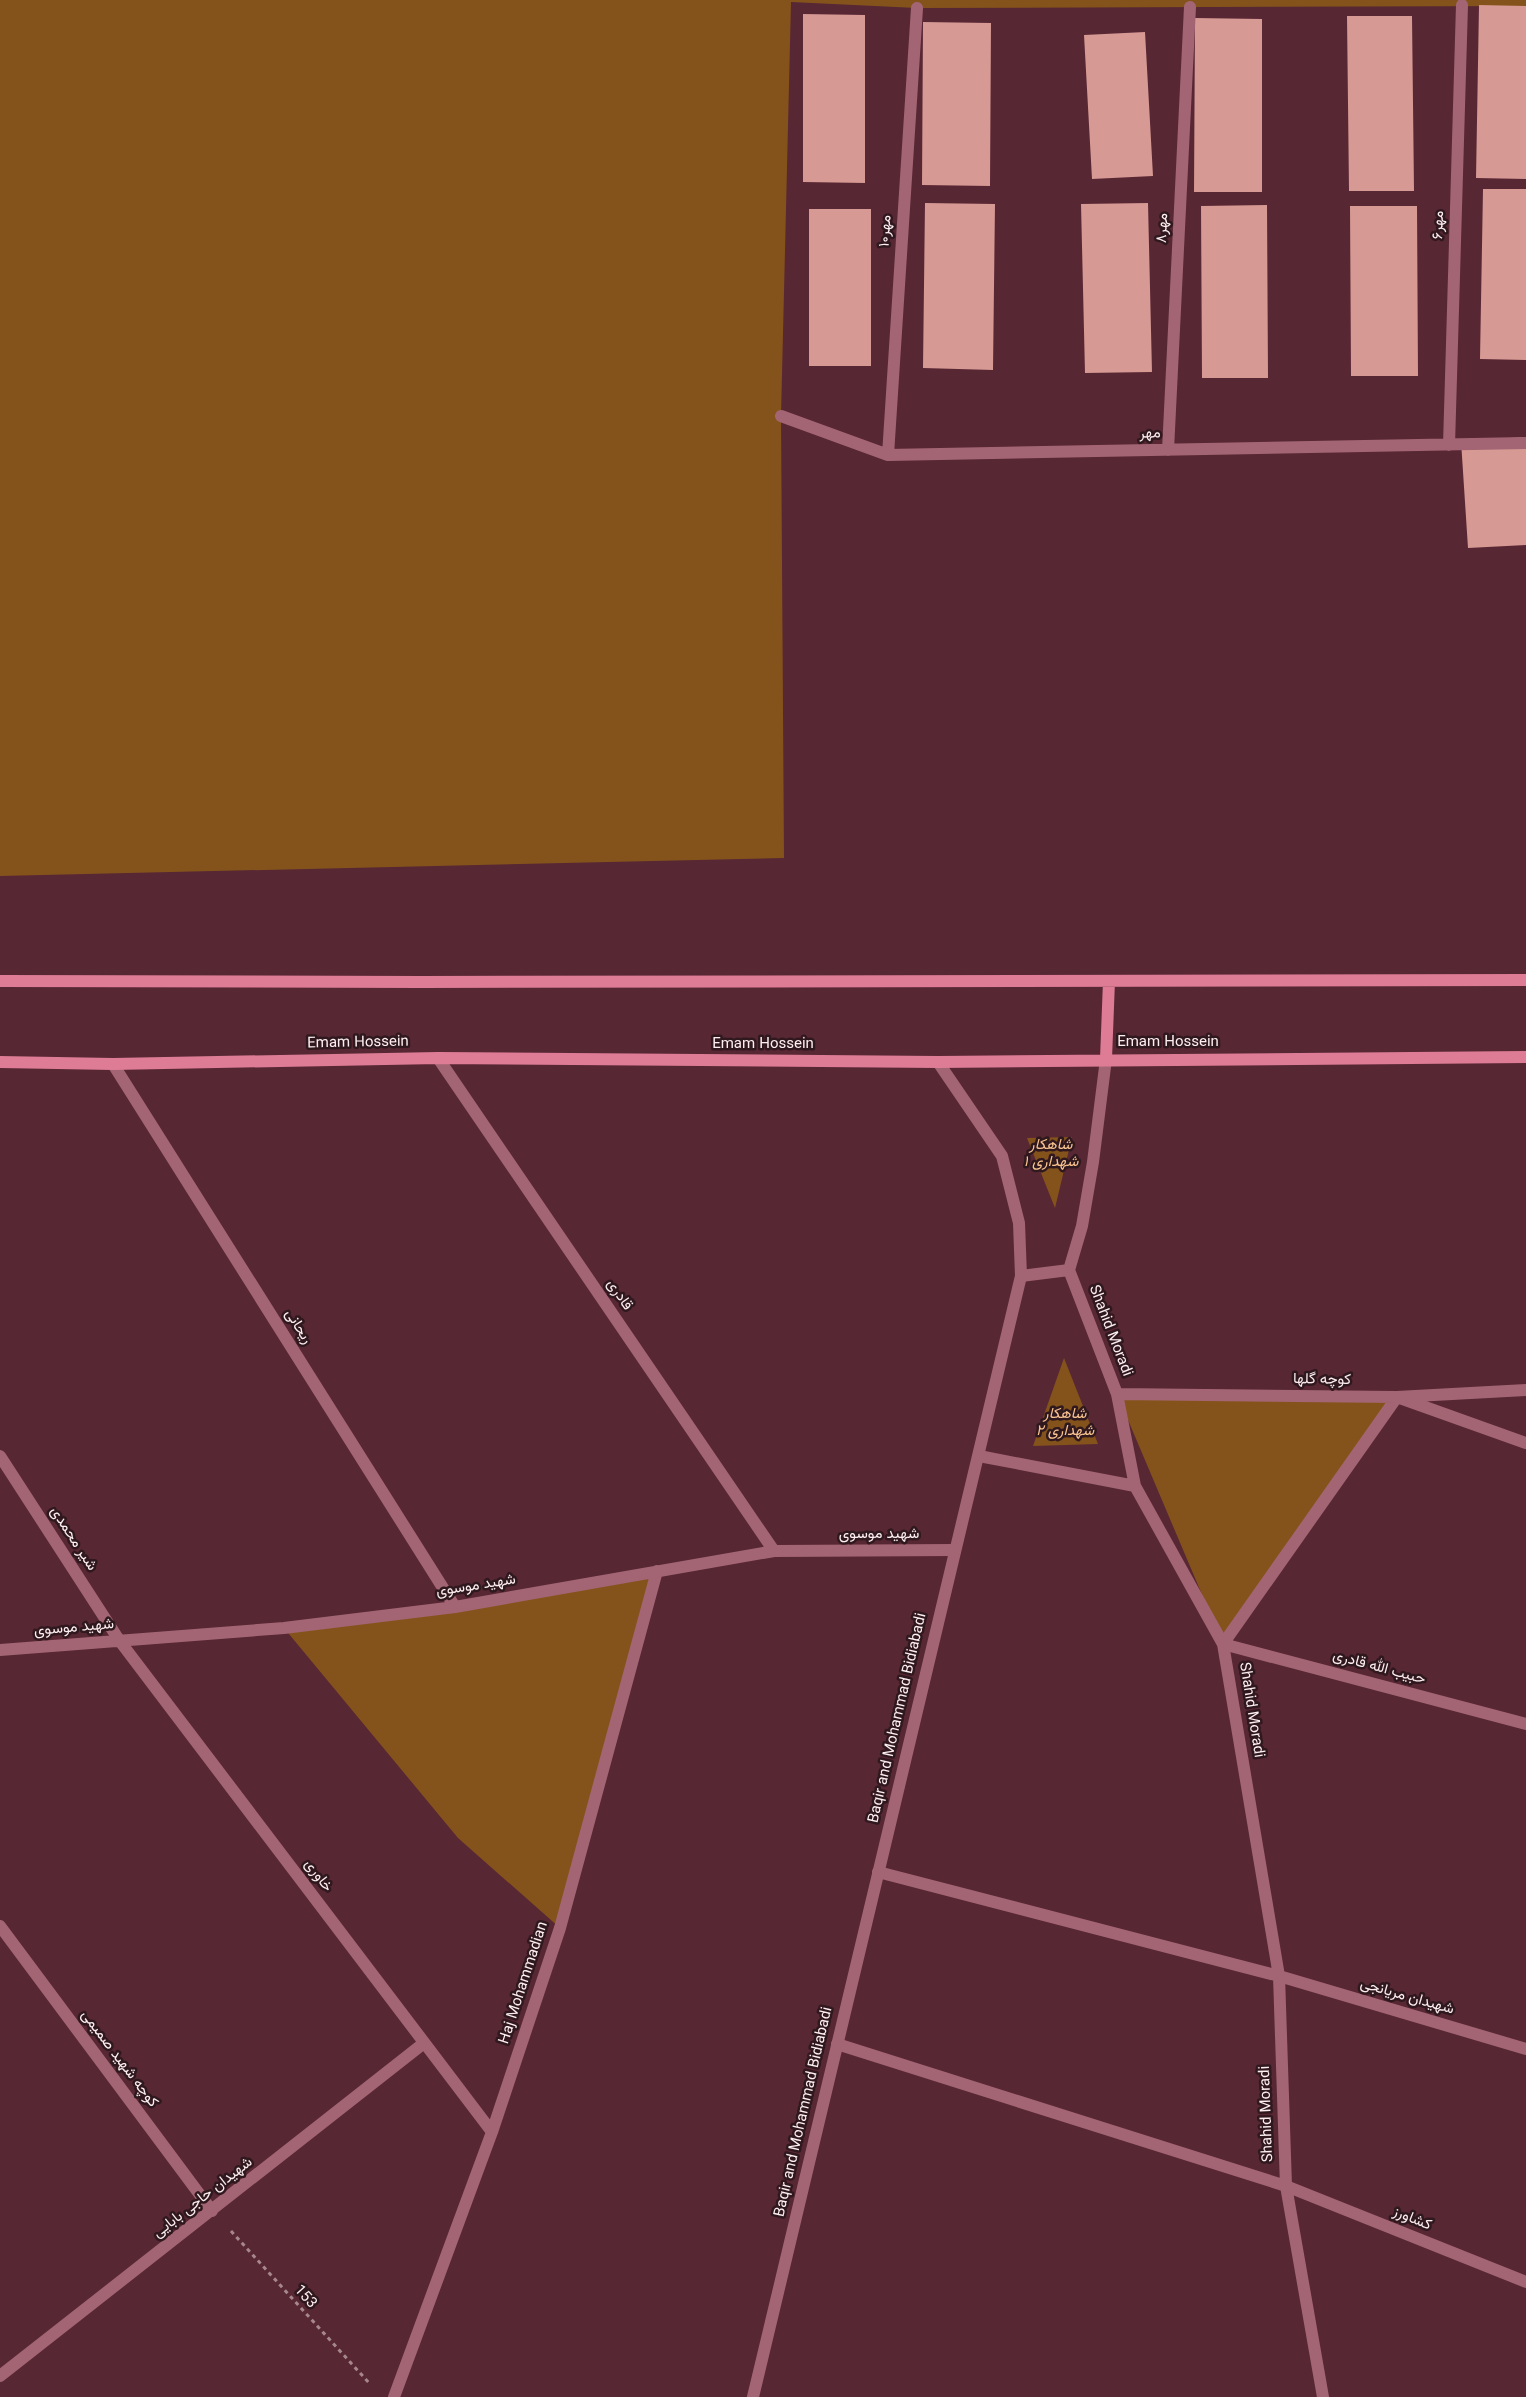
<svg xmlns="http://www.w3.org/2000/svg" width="1526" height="2397" font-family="Georgia,Vazirmatn,serif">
<rect width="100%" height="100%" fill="#582734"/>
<!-- green -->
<path fill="#84531c" d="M0,0H1526V6L917,8L791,2L781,416L784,858L0,876Z
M1072,1137L1055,1208L1027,1138Z
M1064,1358L1098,1444L1033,1446Z
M1117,1394L1397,1397L1223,1644Z
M657,1571L560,1928L458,1838L284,1628Z"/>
<!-- building -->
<path fill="#d69993" d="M1479,5L1526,6V179L1476,178Z
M803,14L865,15V183L803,182Z
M1347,16H1412L1414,191H1349Z
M1195,18L1262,19V192H1194Z
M923,22L991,23L990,186L922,185Z
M1145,32L1153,176L1092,179L1084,35Z
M1483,189H1526V360L1480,359Z
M925,203L995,204L993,370L923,368Z
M1148,203L1152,372L1085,373L1081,204Z
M1267,205L1268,378H1202L1201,206Z
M1350,206H1417L1418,376H1351Z
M809,209H871V366H809Z
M1526,437V545L1468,548L1461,441Z"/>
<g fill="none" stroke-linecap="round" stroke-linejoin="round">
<!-- path -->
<path stroke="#a7878f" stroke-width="3" stroke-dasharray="4 4" stroke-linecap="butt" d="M231,2231L370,2384"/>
<!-- minor -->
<path stroke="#a36573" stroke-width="12" d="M781,416L888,455L1526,443
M1449,445L1462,5
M1168,450L1190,7
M888,455L917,8
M438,1058L774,1551
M1106,1059L1093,1162L1082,1226L1069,1270L1117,1394L1135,1486L1223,1644L1279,1976L1286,2186L1323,2397
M113,1064L455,1607
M1021,1276L1069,1270
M1117,1394L1397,1397L1526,1390
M1526,1443L1397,1397L1223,1644L1526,1724
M0,1456L119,1640L492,2132
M979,1456L1135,1486
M0,1650L284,1628L455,1607L774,1551L955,1550
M878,1872L1279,1976L1526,2049
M0,1926L212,2211
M837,2044L1286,2186L1526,2282
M0,2376L424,2043
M394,2397L492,2132L560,1928L657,1571"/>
<!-- tertiary -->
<path stroke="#a36573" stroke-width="12" d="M753,2397L1021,1276L1019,1223L1002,1156L938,1062"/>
<!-- secondary -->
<path stroke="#dd7c94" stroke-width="12" d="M0,981L421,982L1526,980
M1106,1059L1109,981
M0,1062L113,1064L438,1058L938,1062L1526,1057"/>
</g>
<g text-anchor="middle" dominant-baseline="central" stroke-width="5" stroke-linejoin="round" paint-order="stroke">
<!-- street labels -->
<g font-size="15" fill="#fceef1" stroke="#2f181e">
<text transform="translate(1439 225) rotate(-88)">مهر۶</text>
<text transform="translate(1163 228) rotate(-87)">مهر۸</text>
<text transform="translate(886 231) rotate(-86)">مهر۱۰</text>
<text transform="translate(1150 434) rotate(-1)">مهر</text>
<text x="1168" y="1042">Emam Hossein</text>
<text transform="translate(358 1043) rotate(-1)">Emam Hossein</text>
<text x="763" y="1044">Emam Hossein</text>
<text transform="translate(619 1295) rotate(56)">قادری</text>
<text transform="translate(298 1327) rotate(58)">ریحانی</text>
<text transform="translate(1110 1331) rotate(69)">Shahid Moradi</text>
<text transform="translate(1322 1380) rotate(1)">کوچه گلها</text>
<text x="879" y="1534">شهید موسوی</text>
<text transform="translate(73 1539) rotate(57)">شیر محمدی</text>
<text transform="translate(476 1586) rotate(-9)">شهید موسوی</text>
<text transform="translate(74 1628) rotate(-5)">شهید موسوی</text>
<text transform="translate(1379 1668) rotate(15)">حبیب الله قادری</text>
<text transform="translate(1251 1710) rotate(81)">Shahid Moradi</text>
<text transform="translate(898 1718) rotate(-77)">Baqir and Mohammad Bidiabadi</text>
<text transform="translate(318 1876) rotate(53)">خاوری</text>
<text transform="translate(524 1983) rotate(-72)">Haj Mohammadian</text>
<text transform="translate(1407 1997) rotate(16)">شهیدان مریانجی</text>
<text transform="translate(119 2059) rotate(53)">کوچه شهید صمیمی</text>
<text transform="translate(804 2112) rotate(-77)">Baqir and Mohammad Bidiabadi</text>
<text transform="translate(1267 2114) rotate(-92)">Shahid Moradi</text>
<text transform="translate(203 2198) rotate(-38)">شهیدان حاجی بابایی</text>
<text transform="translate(1412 2219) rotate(22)">کشاورز</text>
<text transform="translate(305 2297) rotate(48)">153</text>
</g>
<!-- park labels -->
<g font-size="15" font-style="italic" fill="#f9c490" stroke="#2f181e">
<text x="1051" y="1145">شاهکار<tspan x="1051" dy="17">شهداری ۱</tspan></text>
<text x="1065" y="1414">شاهکار<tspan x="1065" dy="17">شهداری ۲</tspan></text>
</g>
</g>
</svg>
